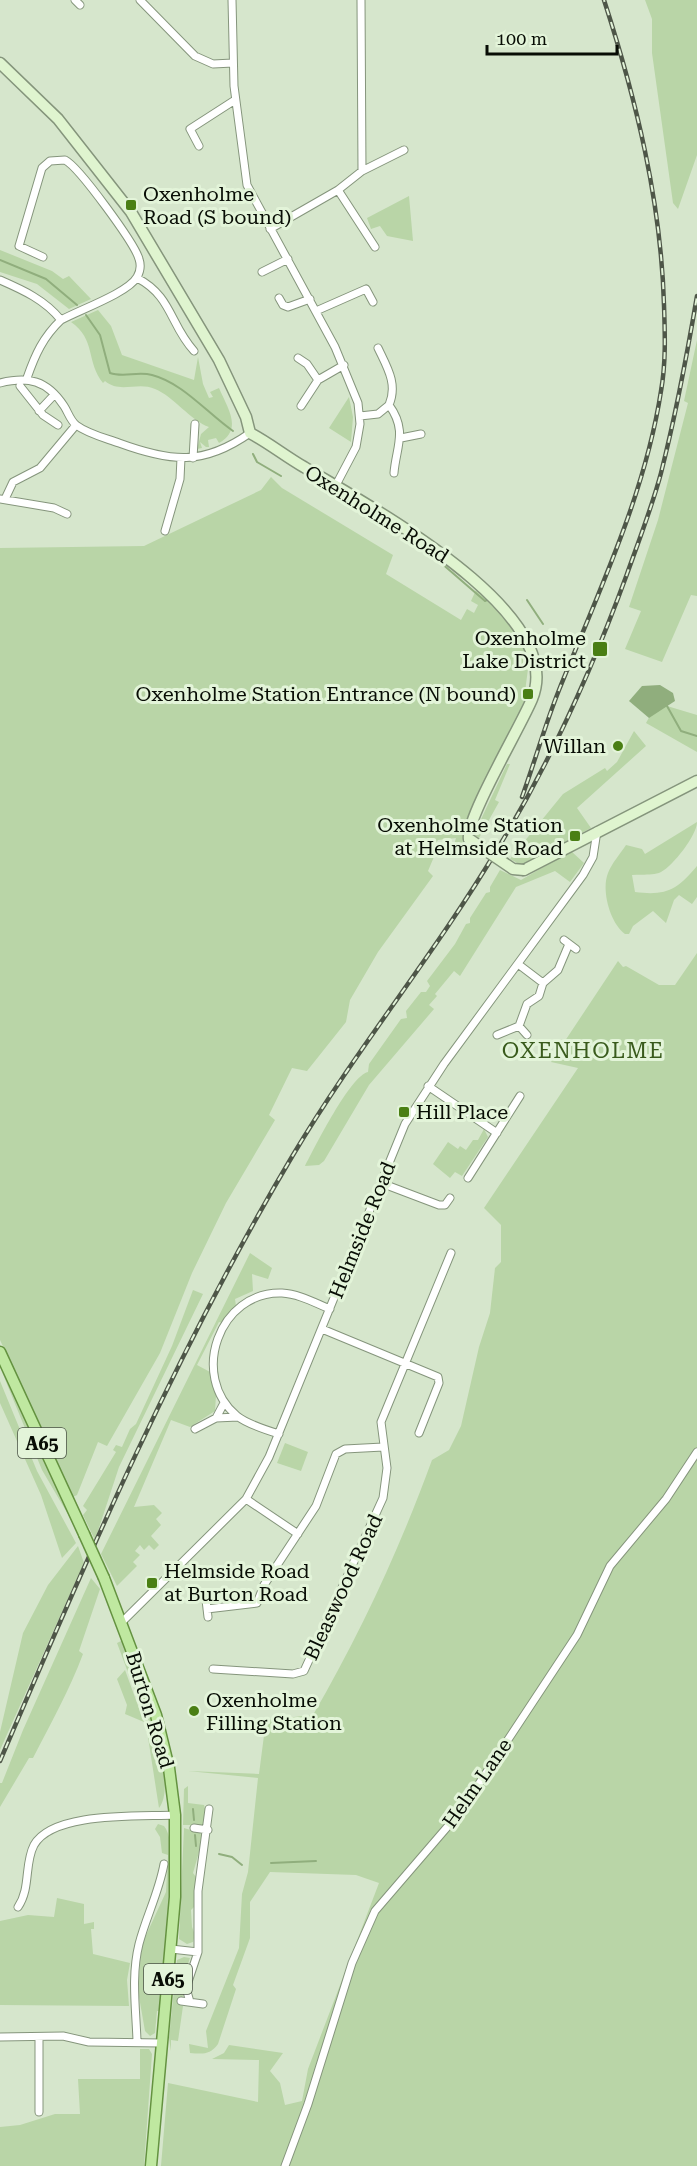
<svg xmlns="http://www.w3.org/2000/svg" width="697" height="2166" font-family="'Roboto Serif',serif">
<rect width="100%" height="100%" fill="#d6e6cc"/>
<!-- green -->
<path fill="#b9d5a7" d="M645,0H697V155L678,209L673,203L652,53V19Z
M409,196L413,241L387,236L380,226L371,229L367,218Z
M0,250L52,271L63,279L69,276L91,299L69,309L37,284L0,272Z
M98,310L111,326L122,355L194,380L198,357L203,384L209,398L213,397L210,392L219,388C228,409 243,429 219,443L216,438L208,440L209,447H206L200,442L202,448L197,449L201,434L209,427C191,421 173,396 155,389C138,381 120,394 105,381L103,383C86,362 96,339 71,322Z
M697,340V596L691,595L662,662L625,649L641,611L629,607L658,520L688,403L684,401Z
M349,397L353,417L351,442L329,428Z
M271,477L282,488L393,555L386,574L461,620L467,609L474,613L478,605L471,601L476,590C494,607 527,634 528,661C529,674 524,685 526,698L465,827L464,839L471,849L467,856L453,848L456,838L438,840L431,849L436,852L428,871L433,876L378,952L350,1000L346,1022L307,1071L292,1068L269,1115L275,1120L226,1203L192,1273L160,1353L107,1446L98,1442L77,1495L73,1497L0,1340V548L144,546L261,490Z
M657,703L697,715V752L646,723Z
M634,731L646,746L577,808L591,828L521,865L510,859L563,794L605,768L607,771L617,762Z
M507,764H510L495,800L499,802L479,838H476L475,832Z
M697,822C697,835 673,866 661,872C653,876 641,874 632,875L635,892C666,896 677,890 697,866V897L692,904L679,895L674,900L666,923L653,911L633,926L629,934H625C610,923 601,890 608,873C612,863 620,854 626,845L642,849L645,854Z
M571,851L584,863L570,882L555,871L516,887L460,976L454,971L435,994L437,996L429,1005L434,1009L369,1085L324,1161L319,1165L305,1166C315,1147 350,1076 368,1072L369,1064L401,1019L407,1018L406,1011L421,992H426L430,986L427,981L455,944L466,924L470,923V918L486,893L490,892V887L500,870L521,880Z
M697,953V2166H161L168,2083L258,2102L259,2060L212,2059L224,2053L229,2045L283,2053L270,2071L280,2083L285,2105L302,2101L308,2069L379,1883L356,1875L270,1872L250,1902V1938L233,1985L236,1989L218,2044C210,2055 203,2054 190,2053L189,2044L208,2048L206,2031L239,1948L242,1894L248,1872L258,1778L188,1771L259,1774L266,1720L313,1715C360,1634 400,1548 432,1460L449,1450L461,1426L479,1347L490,1313L495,1268L501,1262V1225L484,1208L578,1068L551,1062L618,961L623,967L626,966L659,985H675Z
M484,1129L488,1137L462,1176L455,1172L450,1178L433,1164L448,1142L458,1149L460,1146L466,1150L473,1140H478Z
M250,1253L272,1268L268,1279L252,1274L253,1291L235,1299L236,1306L222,1323L219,1322L197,1365L210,1372L216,1395L215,1411L190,1427L171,1420L134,1507L154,1505L162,1513L156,1519L161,1525L151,1536L159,1545L154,1550L149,1545L144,1550L140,1545L135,1551L140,1555L133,1562L137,1566L117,1586L101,1554Z
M193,1290L203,1294L119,1467L95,1540L83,1515L87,1510L83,1506L116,1452L113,1450L116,1445L122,1447L130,1429L136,1424L172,1346Z
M0,1367L76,1528L42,1470Z
M0,1381L37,1471L76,1543L62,1558L41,1495L0,1403Z
M285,1443L308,1452L301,1471L277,1463Z
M78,1546L84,1563L0,1750V1732L23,1633L48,1585Z
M91,1578L100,1589L79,1651L83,1654C69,1691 51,1723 33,1758H29L0,1807V1783H2L23,1730Z
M123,1640C135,1672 181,1781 159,1808L145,1718L117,1643Z
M125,1670L144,1722L125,1714L127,1705L117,1679Z
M188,1786V1803L204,1805L207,1816L203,1825H183L184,1789Z
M158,1824L164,1826C183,1848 163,1978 159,2011H157L155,2033L150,2036L145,2031L138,1991L140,1963L142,1944L166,1892L168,1855L162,1853L160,1837L155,1829Z
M184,1828L200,1833L203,1838L193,1873L196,1877L194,1907L191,1910L192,1927L195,1935L193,1942L187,1944L179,1939Z
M57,1898L84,1904V1924L94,1922V1929H91L93,1954L130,1963L127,1980L129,2006L0,2005V1921L28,1915L54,1917Z
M184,1957L190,1958L185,1973L188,1974L184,1993L179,2005L183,2006L178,2041L171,2040V2051L169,2038L177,1960Z
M140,2049H149L152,2054L144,2166H0V2127L20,2125L55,2114H80L78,2079H140Z"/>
<!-- water -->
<path fill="#90ae7d" d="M660,685L673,693L675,701L649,718L629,701L642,686Z"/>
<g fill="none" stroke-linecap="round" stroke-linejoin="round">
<!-- stream -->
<path stroke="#90ae7d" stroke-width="2" d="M0,260L46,279L77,305
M86,315L100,335L110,373C124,378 137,371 152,375C183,383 207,413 233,431
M253,454L257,462L281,476
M407,539L425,549L485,601L487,600
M527,600L543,624
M667,706L681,731L697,736
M193,1809L194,1820
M195,1835L196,1846
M219,1854L232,1857L242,1865
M271,1863L316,1861"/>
<defs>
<path id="minor" d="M75,0L80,5
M140,0L195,56L213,64L233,63
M232,0L234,86L247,185L335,347L358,403L360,424L356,447L336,485
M199,146L190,129L235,100
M362,171L404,150
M338,190L375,247
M270,229L338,190L362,171L361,0
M262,272L288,259
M137,278C172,296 170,325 194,351
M0,280C23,290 45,300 61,320
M279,298L283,305L288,307L310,299
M316,311L366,289L373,302
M378,348C387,367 398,384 389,405C408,431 396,447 394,473
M298,358L307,364L318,380
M27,378C35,355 43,337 61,320C79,310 128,293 137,277C140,272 141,265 139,259C135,244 79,167 65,160L50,161L42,168L19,246L43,257
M0,383C28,376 47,380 64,406C68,412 70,420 76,425C88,434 105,438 119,443C171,462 203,466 250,433
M20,386L43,415L58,425
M301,406L318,380L344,365
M39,411L54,395
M360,416L378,414L389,405
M401,438L421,434
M193,458L195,424
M0,499L54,508L67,514
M5,499L13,482L40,468L76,425
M165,531L180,479L181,458
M564,940L576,949
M518,964L543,983
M519,1026L527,1035
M497,1035L519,1026L527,1004L539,996L543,983L558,970L569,944
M428,1086L497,1133
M468,1178L520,1096
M381,1183L439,1205H445L450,1198
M322,1329L438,1377L439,1383L419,1433
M216,1418L224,1403
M195,1429L216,1418L238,1417
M279,1434C266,1430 247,1424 237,1416C189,1376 219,1291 282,1293C299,1294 315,1303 330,1309
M246,1499L298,1534
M206,1600L208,1617
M207,1609L257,1603L264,1585L316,1506L336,1454L345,1449L383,1447
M122,1622L246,1499L269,1457L405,1124L444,1064L583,875L593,857L597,831
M213,1669L293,1674L304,1671L383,1498L387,1468L381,1422L451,1253
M194,1828L208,1830
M18,1907C31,1888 24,1864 34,1845C53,1811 141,1817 175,1815
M171,1949L198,1952
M181,2001L203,2004
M190,2002L186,1988L198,1952V1891L209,1809
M0,2037L63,2036L89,2042L161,2043
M39,2038V2112
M137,2041C136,2009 131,1976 139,1944C146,1917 159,1892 164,1864
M285,2166L308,2104L352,1963L375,1911L461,1811L577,1635L610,1566L666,1499L697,1452"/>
<path id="secondary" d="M0,63L58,119L131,212L219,360L246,417L250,433C269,443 285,456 304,467C364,504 569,611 532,699C522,724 465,820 469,839
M524,870L697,781"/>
<path id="primary" d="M0,1352L84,1534
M104,1578L156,1715L169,1768L175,1815V1897L151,2166"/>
</defs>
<!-- minor casing -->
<use href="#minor" stroke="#85957c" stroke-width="9"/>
<!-- secondary casing -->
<use href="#secondary" stroke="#85957c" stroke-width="13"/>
<!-- primary casing -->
<use href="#primary" stroke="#649240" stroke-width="13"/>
<!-- minor -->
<use href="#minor" stroke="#fff" stroke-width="7"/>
<!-- secondary -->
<use href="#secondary" stroke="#dff4cf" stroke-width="10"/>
<!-- primary -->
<use href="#primary" stroke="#bfe8a0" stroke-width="10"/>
<defs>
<path id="rail" d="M522,797C535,761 545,725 559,690C598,593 645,495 661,391C666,363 665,334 664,305C661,201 636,99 604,0
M0,1761C88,1555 178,1348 293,1155C356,1049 435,954 498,848C551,761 592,670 627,574C639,540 652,507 661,473C676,414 687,355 697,296"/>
</defs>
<!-- rail casing -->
<use href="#rail" stroke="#4e5648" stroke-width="4.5"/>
<!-- rail -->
<use href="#rail" stroke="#e3f4d9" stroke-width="2" stroke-dasharray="7" stroke-linecap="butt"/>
<defs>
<path id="secondary-bridge" d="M469,839L513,869L524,870"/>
<path id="primary-bridge" d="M84,1534L104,1578"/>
</defs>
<!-- secondary-bridge casing -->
<use href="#secondary-bridge" stroke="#85957c" stroke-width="13" stroke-linecap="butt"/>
<!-- primary-bridge casing -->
<use href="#primary-bridge" stroke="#649240" stroke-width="13" stroke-linecap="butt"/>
<!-- secondary-bridge -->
<use href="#secondary-bridge" stroke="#dff4cf" stroke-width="10"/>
<!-- primary-bridge -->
<use href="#primary-bridge" stroke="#bfe8a0" stroke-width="10"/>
</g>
<!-- markers -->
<g fill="#4a7f14" stroke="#e3f4d9" stroke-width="2">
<rect x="125" y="199" width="12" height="12" rx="3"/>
<rect x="592" y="641" width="16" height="16" rx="3"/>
<rect x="522" y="688" width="12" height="12" rx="3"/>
<circle cx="618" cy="746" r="6"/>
<rect x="569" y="830" width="12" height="12" rx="3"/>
<rect x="398" y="1106" width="12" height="12" rx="3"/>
<rect x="146" y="1577" width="12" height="12" rx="3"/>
<circle cx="194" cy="1711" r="6"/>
</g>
<g text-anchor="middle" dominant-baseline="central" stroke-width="6" stroke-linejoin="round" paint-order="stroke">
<!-- shield labels -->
<g fill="#e3f4d9" stroke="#4a5245" stroke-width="1.5">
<rect x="18" y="1428" width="48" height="30" rx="4.5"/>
<rect x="144" y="1964" width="48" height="30" rx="4.5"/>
</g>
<g font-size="18" font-weight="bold" fill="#080d05">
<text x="42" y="1443">A65</text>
<text x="168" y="1979">A65</text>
</g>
<!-- poi labels -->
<g font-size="20" fill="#080d05" stroke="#e3f4d9" text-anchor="start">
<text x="143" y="194">Oxenholme<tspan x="143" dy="23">Road (S bound)</tspan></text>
<text x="586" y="638" text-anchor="end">Oxenholme<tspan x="586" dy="23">Lake District</tspan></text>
<text x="516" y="694" text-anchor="end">Oxenholme Station Entrance (N bound)</text>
<text x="606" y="746" text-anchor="end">Willan</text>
<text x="563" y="825" text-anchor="end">Oxenholme Station<tspan x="563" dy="23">at Helmside Road</tspan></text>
<text x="416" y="1112">Hill Place</text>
<text x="164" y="1571">Helmside Road<tspan x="164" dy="23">at Burton Road</tspan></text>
<text x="206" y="1700">Oxenholme<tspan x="206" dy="23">Filling Station</tspan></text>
</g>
<!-- street labels -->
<g font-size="20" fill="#080d05" stroke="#e3f4d9">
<text transform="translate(377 514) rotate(32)">Oxenholme Road</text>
<text transform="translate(362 1230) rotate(-68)">Helmside Road</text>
<text transform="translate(343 1587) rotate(-65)">Bleaswood Road</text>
<text transform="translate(150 1710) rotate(73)">Burton Road</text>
<text transform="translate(477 1783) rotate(-55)">Helm Lane</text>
</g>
<!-- quarter labels -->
<g font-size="22" letter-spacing="1.5" fill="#395b1c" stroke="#e3f4d9">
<text x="583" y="1050">OXENHOLME</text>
</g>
</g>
<!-- scale -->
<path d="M487 45v9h130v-9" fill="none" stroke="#080d05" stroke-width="3"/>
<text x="496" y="45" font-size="18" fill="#080d05" stroke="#e3f4d9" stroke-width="4.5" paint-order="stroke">100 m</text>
</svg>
